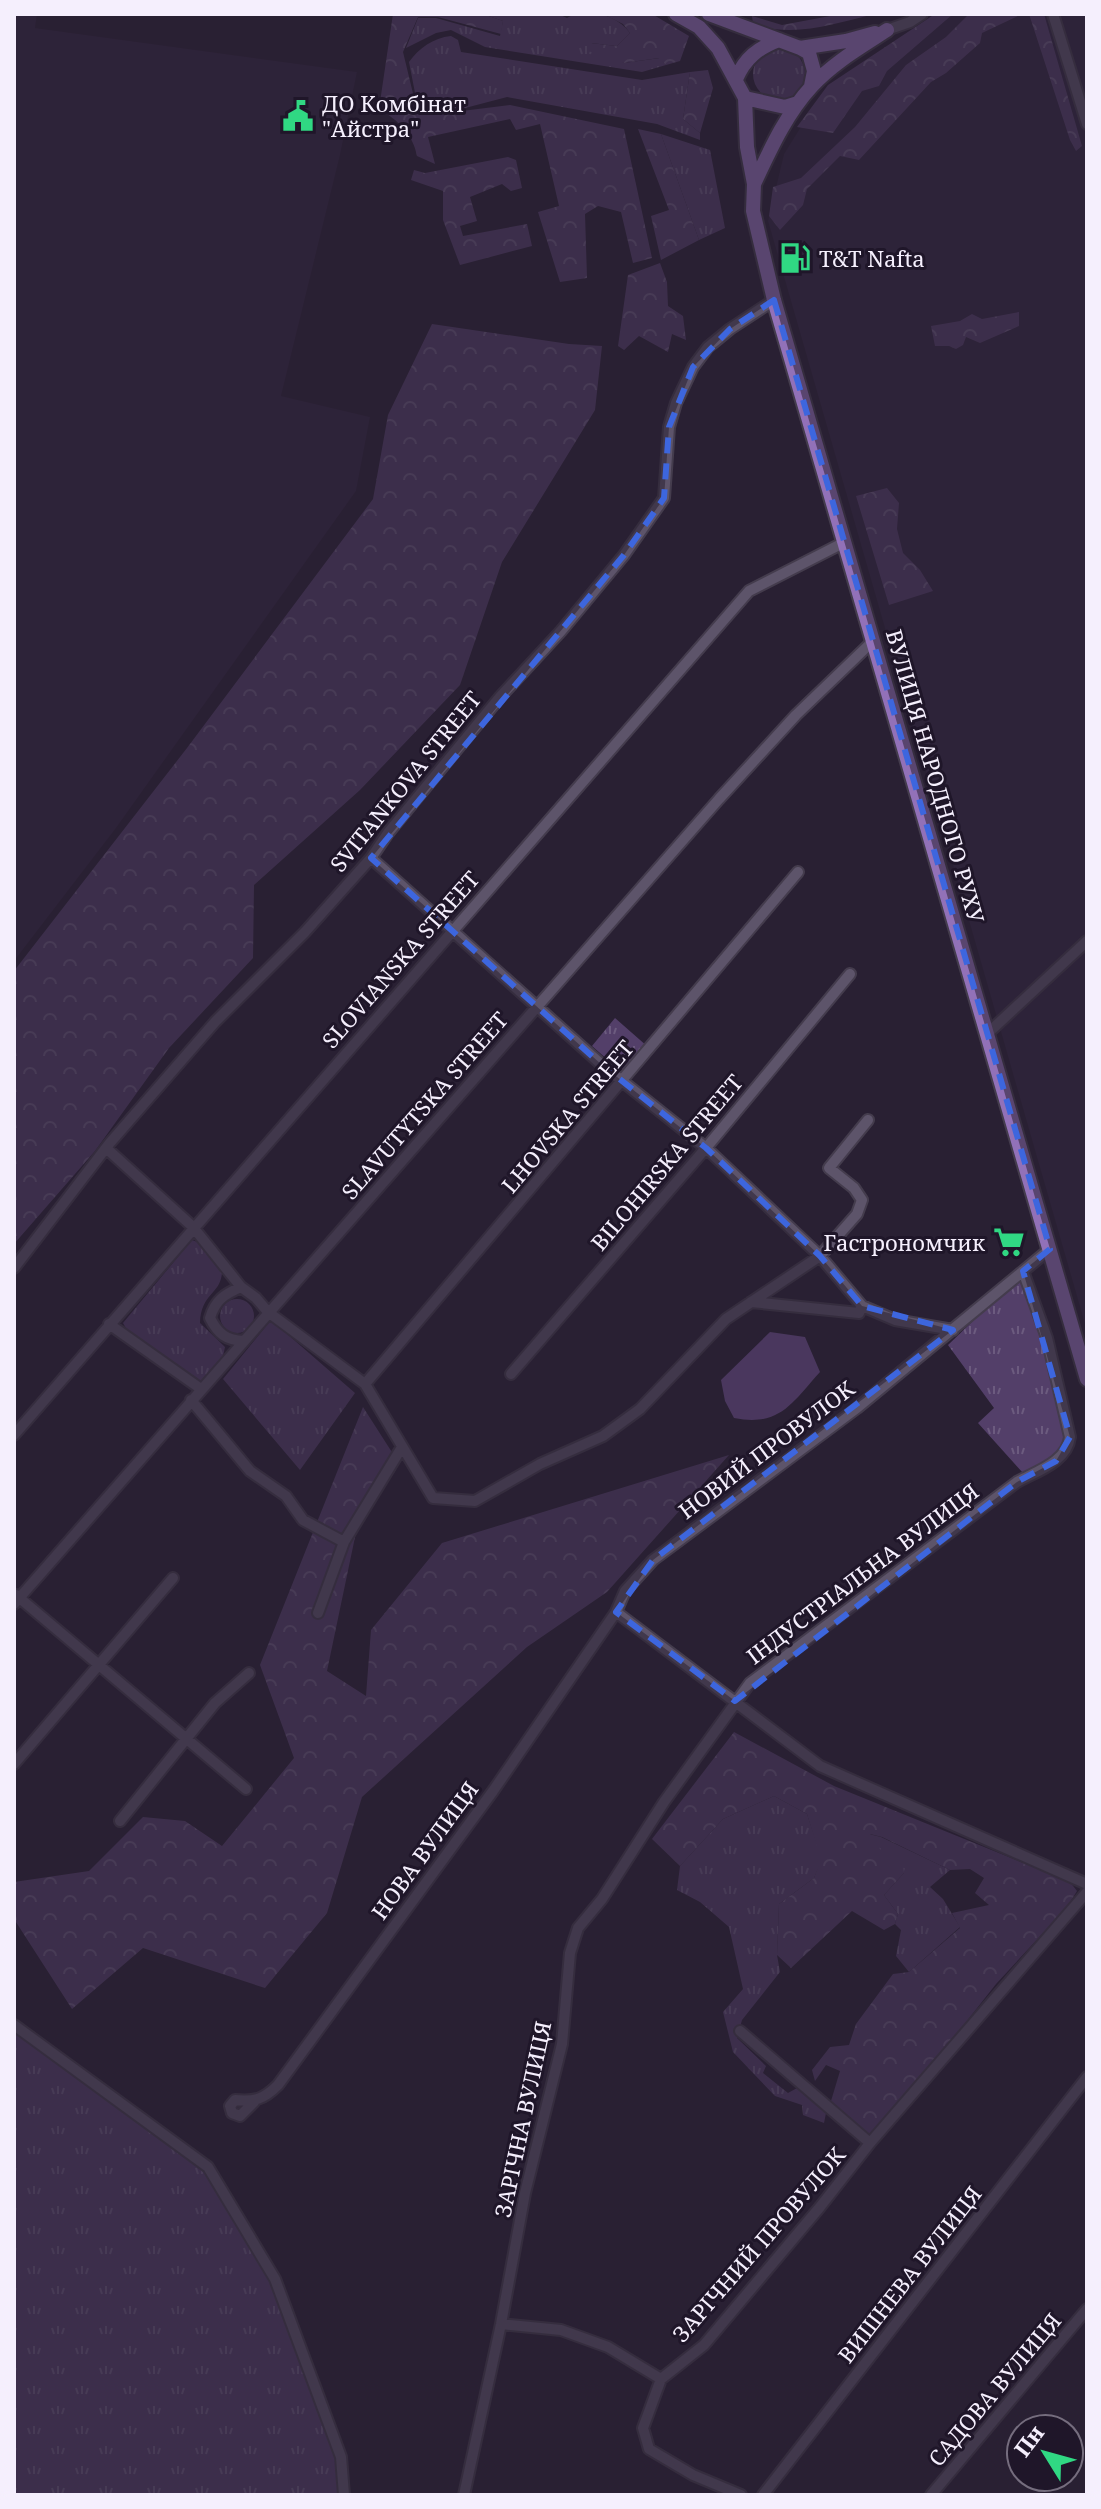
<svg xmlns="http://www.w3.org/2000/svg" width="1101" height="2509" font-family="'Noto Serif',serif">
<defs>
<pattern id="grass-tufts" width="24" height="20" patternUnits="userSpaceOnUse" patternTransform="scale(2)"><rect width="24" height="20" fill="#533f69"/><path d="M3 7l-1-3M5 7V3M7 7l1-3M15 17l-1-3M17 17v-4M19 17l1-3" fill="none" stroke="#6c5b7f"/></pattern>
<pattern id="forest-crowns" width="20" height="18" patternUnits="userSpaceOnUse" patternTransform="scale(2)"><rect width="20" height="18" fill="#533f69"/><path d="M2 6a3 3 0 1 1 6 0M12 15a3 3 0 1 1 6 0" fill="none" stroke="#6c5b7f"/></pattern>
</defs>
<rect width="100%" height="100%" fill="#292033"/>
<!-- built -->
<path fill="#322640" d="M14,14H37L35,28L357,72L340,155L281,396L370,417L356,491L116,828L14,961Z
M943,14H1087V1331L768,221L784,154L817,101Z"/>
<!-- grass -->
<path fill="url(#grass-tufts)" d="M483,14H558L567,18C586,6 617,15 630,33L617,46L591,43L624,63L660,58L666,65L642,72L485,47L451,30L436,33L406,48L418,18H436L500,36L503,21Z
M451,36L458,40L461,52L642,80L690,72L683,119L700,133V140L657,124L507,97L446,113L417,103L409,62C419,48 433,38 451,36Z
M753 74a26 26 0 1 1 52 0a26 26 0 1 1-52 0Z
M661,134L710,150L725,228L699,240Z
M615,1018L648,1047L626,1070L617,1068L592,1046Z
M192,1240L200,1243L222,1273C220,1295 201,1293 200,1323L225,1347L223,1356L201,1381L127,1330L123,1323Z
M1022,1279L1046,1353L1066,1434L1064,1447L1048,1460L1023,1473L978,1423L994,1408L948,1345L1004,1291Z
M220 1316a17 17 0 1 1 34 0a17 17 0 1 1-34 0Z
M271,1320L355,1393L300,1470L223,1379Z
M774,1796L807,1814L822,1859L814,1878L779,1904L777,1955L780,1972L742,2020L737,2038L766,2066L763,2073L788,2093L799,2087L827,2108L824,2123L803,2115L802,2105L775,2096L733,2052L723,2012L743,1989L729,1927L700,1902L677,1890L680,1866L723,1819Z
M869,1834L881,1837L950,1870L930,1887L943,1899L960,1927L909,1972L896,1956L901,1930L895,1924L898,1914L884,1895L904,1873L886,1859Z
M14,2031L205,2170L271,2280L336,2457L339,2495H14Z"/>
<!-- forest -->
<path fill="url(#forest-crowns)" d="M393,14H483L503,21L501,34L438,17H418L403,52L416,106L446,113L510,105L624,129L652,258L633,263L621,212L598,206L585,214L587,278L560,282L538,212L559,206L540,124L516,130L510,119L428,137L435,164L417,156C413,134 398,120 379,109Z
M603,14H652L689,36L680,61L666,65L659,58L624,63L588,51L590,43L617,46L630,33L623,24Z
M841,14H874C834,24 793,38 753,24L752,16L782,25Z
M935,14H953L887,71L879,86L862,91L833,133L797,127L828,85Z
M969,14H1022L982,33L980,43L946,73L931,82L859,160L840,156L807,189L803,205L780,230L769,216L773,187L801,178L855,127L906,65L946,37Z
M1029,14H1044L1082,146L1076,151L1070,140Z
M708,70L713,88L700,133L683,119L690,72Z
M638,129L661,134L699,240L661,260L651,216L669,210Z
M508,157L516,160L522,188L511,191L502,184L470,197L477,221L460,226L463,236L527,224L532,246L460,265L443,220V191L411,180L414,170L425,173Z
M660,263L667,282L668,306L683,316L686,340L672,334L668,352L639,336L624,350L618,346L628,275Z
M1019,312V326L980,343L966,337L963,345L956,349L949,346H935L931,326L960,321L972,314L982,319Z
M432,324L569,344L602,346L595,410L502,562L460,685L360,790L254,885L253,958L169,1048L95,1151L14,1244V971L187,748L373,499L388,415Z
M887,488L899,503L897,529L903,553L920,570L933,591L889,605L856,496Z
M363,1407L395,1457L396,1470L359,1518L327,1671L366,1696L371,1630L442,1543L729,1455L607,1592L527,1647L362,1797L327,1913L265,1988L143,1948L72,2009L14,1919V1882L89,1871L143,1817L185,1821L222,1846L294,1758L260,1665Z
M734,1732L834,1786L1070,1882L1077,1891L1067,1907L996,1984L874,2139L831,2101L840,2071L826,2065L815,2081L812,2070L830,2047L849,2045L856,2024L893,1974L909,1972L960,1928L952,1913L989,1905L975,1893L984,1878L970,1869L950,1870L882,1837L870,1834L886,1858L903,1866L904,1873L884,1895L898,1914L895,1924L884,1930L852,1911L791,1968L777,1955L779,1904L814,1878L821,1859L807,1814L774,1796L723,1819L680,1866L652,1839Z"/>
<!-- water -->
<path fill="#725393" d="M770,1332L805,1337L820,1372C792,1403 780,1427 734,1418L725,1401L721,1380Z"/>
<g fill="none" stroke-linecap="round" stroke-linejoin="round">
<defs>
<path id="minor" d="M1053,14L1087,124
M887,30L910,22L922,14
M371,858L602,1065L706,1148L820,1256L862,1306L895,1320L953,1330
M988,1033L1087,941
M106,1148L193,1227L241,1287L256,1298L268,1312L365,1384L433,1498L475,1501L540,1464L603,1436L640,1409L726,1319L820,1256L857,1214L862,1200L854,1188L829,1168L868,1120
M14,1268L109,1144L215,1022L305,932L371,858L388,833L500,697L561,631L624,555L664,498L669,427L676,403L693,367L708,347L730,329L774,300
M241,1287C225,1294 215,1300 210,1318C218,1334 226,1340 244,1341
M751,1302L859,1313L862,1306
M109,1324L201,1389
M511,1374L706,1148L850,974
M365,1384L798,872
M191,1400L250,1471L286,1496L303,1520L344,1542
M14,1435L749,591L843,543
M16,1595L246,1789
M14,1604L719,799L796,715L874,640
M616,1612L820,1766L1087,1884
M318,1613L344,1542L402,1447
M14,1764L173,1578
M120,1821L215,1703L249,1673
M14,2025L208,2167L275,2279L341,2457L344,2495
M740,2031L870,2143L820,2207L704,2345L661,2379L643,2428L649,2449L693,2475L741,2495
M254,2102L240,2116L232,2113L230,2106L235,2100C255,2102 264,2099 278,2085L493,1791L616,1612L625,1591L653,1560L857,1408L1050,1249
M870,2143L1087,1892
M501,2324L561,2330L608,2347L661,2379
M464,2495L501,2324L525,2193L562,2044L570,1953L578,1928L602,1899L664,1802L750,1683L1017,1482C1037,1471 1067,1462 1070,1437L1047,1338L1023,1271
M763,2495L1087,2077
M931,2495L1087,2309"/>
<path id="major" d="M676,14L699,27L718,48L745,98L747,147L754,184L753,211L774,300L1087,1379
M709,14L800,48L846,41L875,33
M800,48L809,53L814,71L811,86
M736,79C745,58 758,48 779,40
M745,98L785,107L798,103
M754,184C770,150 786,114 812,86C833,63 861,47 887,30"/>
</defs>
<!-- minor casing -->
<use href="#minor" stroke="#443c4d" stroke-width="14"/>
<!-- major casing -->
<use href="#major" stroke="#443c4d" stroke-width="18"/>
<!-- minor -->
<use href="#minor" stroke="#5d546a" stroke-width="10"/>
<!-- major -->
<use href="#major" stroke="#9271b8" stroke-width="14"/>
</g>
<!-- marked area -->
<path d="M0 0H1101V2509H0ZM774,300L1050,1249L1023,1271L1070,1437L1056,1461L1017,1482L735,1701L616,1612L653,1560L953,1330L862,1306L820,1256L706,1148L602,1065L371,858L624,555L664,498L669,427L693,367L730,329Z" fill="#292033" fill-opacity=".55" fill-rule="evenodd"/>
<path fill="none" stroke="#3d66de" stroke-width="6" stroke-dasharray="16 10" stroke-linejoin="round" d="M774,300L1050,1249L1023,1271L1070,1437L1056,1461L1017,1482L735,1701L616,1612L653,1560L953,1330L862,1306L820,1256L706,1148L602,1065L371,858L624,555L664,498L669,427L693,367L730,329Z"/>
<!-- icons -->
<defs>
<symbol id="civic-bare" viewBox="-9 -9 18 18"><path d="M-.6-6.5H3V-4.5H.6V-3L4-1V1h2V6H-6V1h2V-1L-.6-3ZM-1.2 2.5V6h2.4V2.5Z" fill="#30d883" stroke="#1f1629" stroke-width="2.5" paint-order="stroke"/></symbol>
<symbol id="fuel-bare" viewBox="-9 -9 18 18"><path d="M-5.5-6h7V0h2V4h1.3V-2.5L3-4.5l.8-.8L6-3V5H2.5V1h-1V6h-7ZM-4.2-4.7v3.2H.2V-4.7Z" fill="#30d883" stroke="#1f1629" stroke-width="2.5" paint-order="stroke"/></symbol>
<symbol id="supermarket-bare" viewBox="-9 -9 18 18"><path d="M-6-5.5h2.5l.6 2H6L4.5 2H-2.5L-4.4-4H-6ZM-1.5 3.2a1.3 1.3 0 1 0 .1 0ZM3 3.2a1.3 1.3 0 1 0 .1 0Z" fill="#30d883" stroke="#1f1629" stroke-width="2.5" paint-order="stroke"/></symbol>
</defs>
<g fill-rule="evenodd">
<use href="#civic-bare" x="276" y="94" width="44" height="44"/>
<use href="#fuel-bare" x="773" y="236" width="44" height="44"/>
<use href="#supermarket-bare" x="987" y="1220" width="44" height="44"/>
</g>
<g text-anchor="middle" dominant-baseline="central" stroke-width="6" stroke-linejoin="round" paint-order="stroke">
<!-- poi labels -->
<g font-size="22" fill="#f5effd" stroke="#1f1629" text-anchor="start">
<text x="322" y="103">ДО Комбінат<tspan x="322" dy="25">"Айстра"</tspan></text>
<text x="819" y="258">T&amp;T Nafta</text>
<text x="985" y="1242" text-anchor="end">Гастрономчик</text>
</g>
<!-- street labels -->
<g font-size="22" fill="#f5effd" stroke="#1f1629">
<text transform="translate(936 776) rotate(74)">ВУЛИЦЯ НАРОДНОГО РУХУ</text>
<text transform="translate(405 781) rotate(-51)">SVITANKOVA STREET</text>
<text transform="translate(400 959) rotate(-49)">SLOVIANSKA STREET</text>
<text transform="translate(424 1105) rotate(-49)">SLAVUTYTSKA STREET</text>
<text transform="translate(567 1116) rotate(-50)">LHOVSKA STREET</text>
<text transform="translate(666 1162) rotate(-50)">BILOHIRSKA STREET</text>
<text transform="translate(766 1449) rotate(-37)">НОВИЙ ПРОВУЛОК</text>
<text transform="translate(862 1573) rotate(-37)">ІНДУСТРІАЛЬНА ВУЛИЦЯ</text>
<text transform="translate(424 1850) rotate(-54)">НОВА ВУЛИЦЯ</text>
<text transform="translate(522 2119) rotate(-78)">ЗАРІЧНА ВУЛИЦЯ</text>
<text transform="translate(758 2244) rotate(-49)">ЗАРІЧНИЙ ПРОВУЛОК</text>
<text transform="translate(909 2274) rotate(-52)">ВИШНЕВА ВУЛИЦЯ</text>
<text transform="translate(994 2389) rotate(-50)">САДОВА ВУЛИЦЯ</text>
</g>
</g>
<!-- border -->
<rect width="1101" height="2509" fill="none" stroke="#f5effd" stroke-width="32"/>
<!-- north arrow -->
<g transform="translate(1045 2453) rotate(307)"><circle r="38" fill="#1f1629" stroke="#756d7e" stroke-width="2"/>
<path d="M0-6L14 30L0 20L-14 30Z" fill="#30d883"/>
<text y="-12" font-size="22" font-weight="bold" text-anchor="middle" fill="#f5effd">Пн</text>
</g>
</svg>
